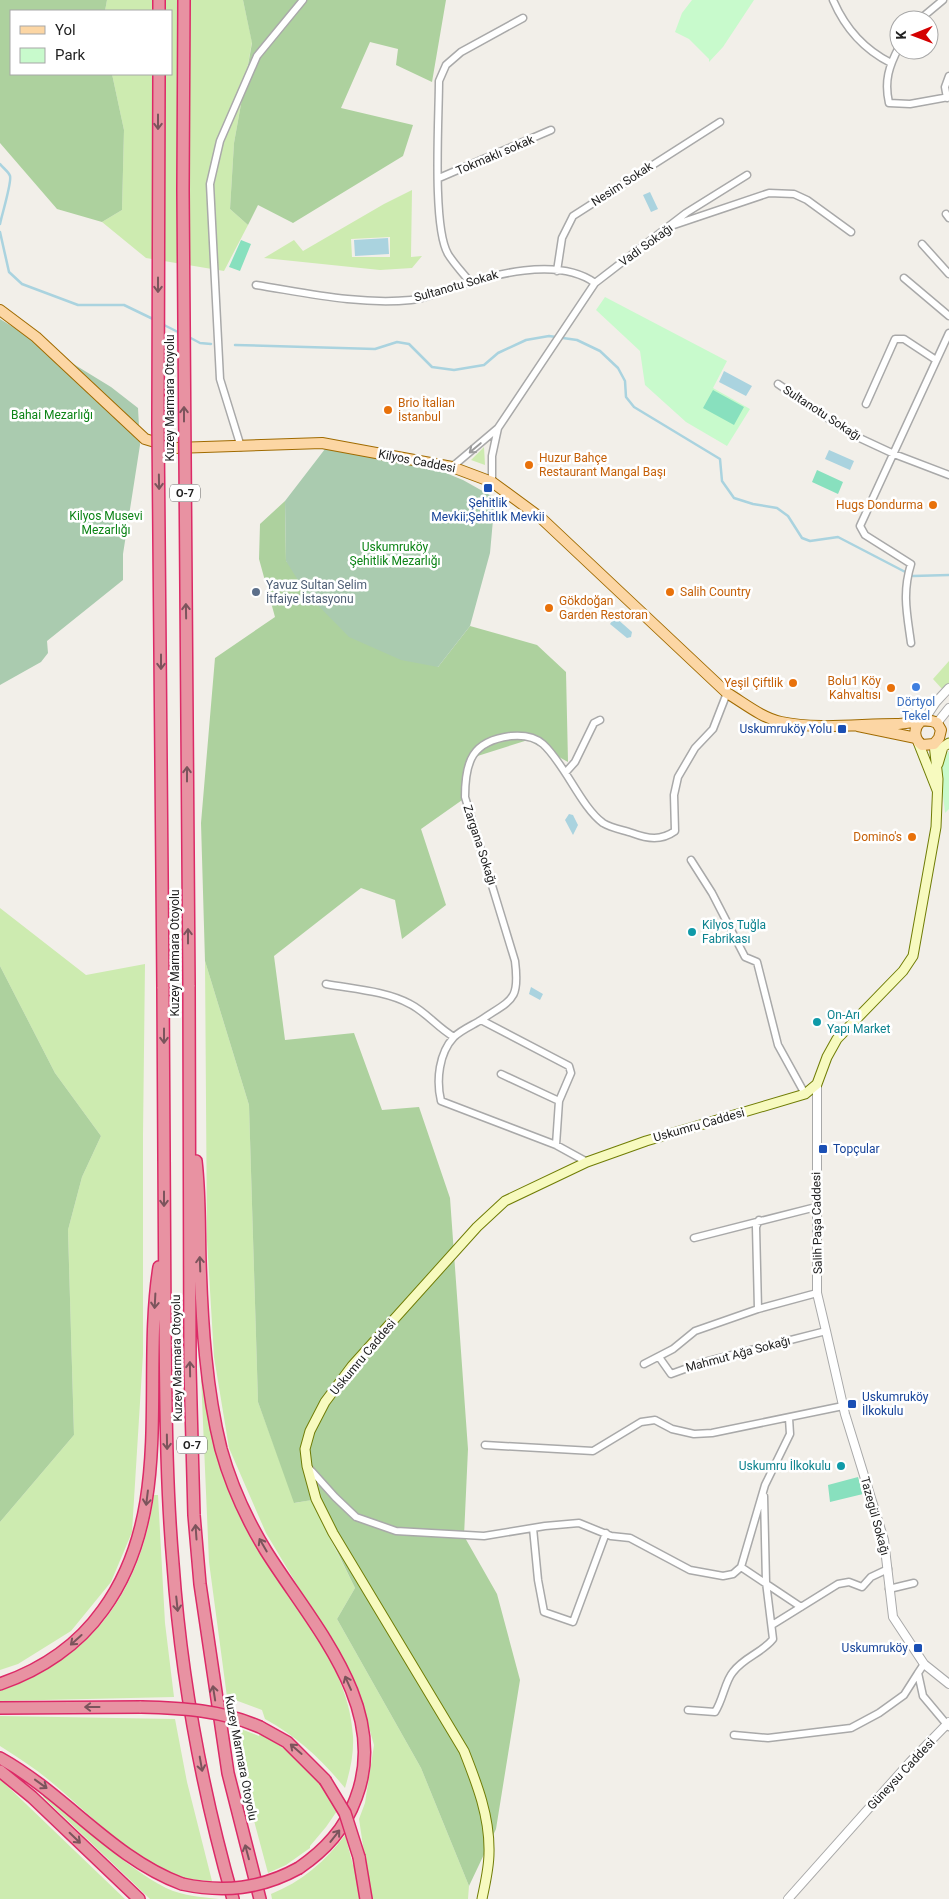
<svg xmlns="http://www.w3.org/2000/svg" width="949" height="1899" font-family="Roboto,sans-serif">
<rect width="100%" height="100%" fill="#f2efe9"/>
<!-- grass -->
<path fill="#cdebb0" fill-rule="evenodd" d="M107,0H243L252,42L234,143L230,209L248,225L224,271L146,258L102,222L122,210L124,130L112,74H171V11H105Z
M412,190L411,257L422,256L412,268L380,270L264,258L294,240L303,251L384,204ZM390,237V257H352L351,239Z
M484,447L485,465L471,460Z
M949,661V684L943,690L933,679Z
M0,908L86,975L145,964L143,1136V1354L132,1532L111,1582L71,1631L18,1664L0,1670V1522L74,1435L68,1230L82,1177L101,1136L55,1073L0,966Z
M205,961L249,1105L258,1402L295,1503L311,1500L355,1588L337,1619L421,1768L469,1886L468,1899H371L359,1819L365,1803L374,1745L357,1685L266,1533L229,1448L214,1357L207,1240Z
M201,1376H205C212,1414 215,1455 229,1491C261,1572 349,1650 353,1736C354,1754 350,1771 345,1788C322,1760 298,1737 265,1719L262,1710L227,1697L209,1562Z
M154,1495H158L165,1623L174,1697L0,1701V1691C93,1659 141,1590 154,1495Z
M0,1716L175,1719L187,1782L212,1881C202,1880 191,1880 182,1877C132,1860 95,1819 56,1786C39,1771 19,1758 0,1746Z
M233,1726L259,1736L260,1734C294,1752 319,1777 337,1811L326,1827L310,1846V1848L286,1865L268,1873L241,1772Z
M0,1779L1,1780L125,1899H0Z
M45,1794C84,1826 122,1865 166,1888C183,1896 201,1897 219,1899H150L43,1797Z
M345,1835L353,1865H355L360,1899H272L271,1894C301,1882 326,1861 345,1835Z"/>
<!-- forest -->
<path fill="#add19e" d="M0,0H107L105,11H11V74H112L124,130L122,210L102,222L57,209L0,143Z
M243,0H446L432,82L396,65L398,49L370,42L341,108L413,125L403,156L293,223L258,205L248,225L230,209L234,143L252,43Z
M285,501L286,561L438,667L470,626L537,645L566,672L568,762L528,740L468,759L465,798L421,829L446,905L402,939L395,900L361,888L274,956L285,1040L354,1033L382,1110L419,1107L450,1198L468,1449L464,1536L497,1594L520,1680L496,1829L469,1886L421,1768L337,1619L355,1588L312,1500L294,1503L258,1402L249,1105L205,961L201,823L215,658L275,617L259,559L260,524Z
M0,966L55,1073L101,1136L82,1177L68,1230L74,1435L0,1522Z"/>
<!-- cemetery -->
<path fill="#aacbaf" d="M0,319L111,387L138,408L140,445L123,554V580L47,641L48,653L41,662L0,685Z
M325,449L436,469L463,480L495,498L490,553L470,626L438,667L401,660L349,637L306,593L286,561L285,501Z"/>
<!-- park -->
<path fill="#c8facc" d="M692,0H754L723,47L709,62V59L689,39L675,32L682,13Z
M605,297L727,361L713,388L750,409L727,446L686,422L645,385L640,351L596,310Z
M949,751V809L945,813C944,795 935,765 949,751Z"/>
<!-- pitch -->
<path fill="#88e0be" d="M241,240L251,244L240,271L229,267Z
M713,390L744,407L734,425L703,408Z
M817,470L843,482L838,494L812,482Z
M858,1477L863,1494L830,1502L828,1485Z"/>
<!-- water -->
<path fill="#aad3df" d="M650,192L658,209L651,212L643,195Z
M388,238L389,254L355,256L354,240Z
M724,371L752,386L746,396L719,382Z
M829,450L854,461L850,470L825,459Z
M615,617L632,632L631,637L627,638L610,624Z
M569,814L573,815L578,825L573,835L565,820Z
M531,987L543,994L540,1000L529,994Z"/>
<g fill="none" stroke-linecap="round" stroke-linejoin="round">
<!-- stream -->
<path stroke="#aad3df" stroke-width="2.5" d="M0,164C3,168 9,172 10,176C12,182 2,214 0,224
M0,232L9,272L22,284L78,305H124L155,320
M162,324L180,333
M187,336L200,343L211,344
M235,345L375,349L397,342L409,344L432,367L454,370L484,365L498,353L526,340L549,336L577,340L600,351L618,368L625,381L626,397L634,407L720,459L722,481L734,498L753,504L777,508L788,516L802,538L810,541L838,537L913,576L949,575"/>
<defs>
<path id="minor" d="M833,0C845,28 863,49 891,63
M919,20L943,0
M899,47C889,66 884,81 889,103L910,104L949,97
M947,98L945,87L949,76
M439,178L551,130
M946,214L949,218
M674,225L769,193L794,194L807,200L851,232
M922,244L949,274
M557,271L562,238L573,216L720,122
M904,278L949,316
M470,282C463,273 454,264 448,254C432,227 439,117 439,81L446,65L461,52L523,18
M256,285C307,293 359,305 411,300C424,299 438,292 451,288C491,275 558,256 595,283
M778,384L851,434L894,454L949,475
M866,404L895,339H904L936,360
M241,447L220,379L210,184L220,141L257,56L303,0
M452,467L498,428L595,283L686,213L747,175
M492,482V456L498,428
M911,643C907,614 902,593 911,564L865,535L860,526L949,333
M566,772L575,762L594,723L600,720
M691,860L712,893L745,957L757,962L778,1045L805,1094
M326,984C353,989 386,991 410,1004C426,1012 438,1028 454,1037
M481,1020C512,999 520,1001 515,961L465,797C465,761 472,741 511,736C522,735 534,736 543,744C565,764 581,807 603,823C611,828 623,830 632,833C648,839 661,841 675,831L674,795L678,777L695,748L713,729L727,693
M501,1074L559,1101
M556,1145L559,1101L571,1073L569,1066L481,1020C473,1025 461,1030 454,1037C439,1053 436,1080 441,1101L556,1145L587,1162
M694,1238L816,1207
M758,1309L756,1227L759,1220
M659,1357L671,1374L704,1362L826,1331
M644,1364L673,1349L695,1331L758,1309L817,1293
M485,1445L593,1451L641,1422L655,1420L672,1429L694,1434L712,1433L843,1406
M308,1467L335,1497L356,1517L396,1531L484,1536L545,1526L579,1523L611,1536L630,1538L690,1570L723,1576L733,1574L741,1567L765,1485L790,1434L789,1418
M533,1528L538,1580L544,1612L573,1622L606,1533
M741,1567L801,1607
M889,1589L914,1583
M772,1625L838,1584L849,1582L862,1587L871,1577L888,1569
M924,1664L918,1673L923,1696L949,1727
M688,1710L715,1712C723,1700 725,1681 733,1672C744,1657 762,1653 773,1639L766,1582L764,1496
M734,1735L768,1738L851,1728L879,1713L904,1695L918,1673"/>
<path id="tertiary" d="M924,720L936,702L949,688
M937,723L949,708
M817,1084V1293L826,1331L845,1414L884,1540L893,1617L924,1664L949,1684
M788,1899L910,1762L949,1722"/>
<path id="secondary" d="M918,742L937,790
M938,764L943,747L949,743
M482,1899C485,1884 489,1868 489,1853C490,1817 477,1784 464,1751L333,1533L316,1499L307,1466L305,1449L310,1431L325,1402L352,1366L477,1227L505,1201L587,1162L646,1141L805,1094L817,1084L827,1057L837,1039L903,971L913,956L936,827L938,779L934,744"/>
<path id="primary" d="M0,310L36,337L145,439L175,448L322,443L452,467L492,482L541,518L727,693C744,703 762,718 781,722C818,730 859,724 896,724C909,724 926,717 937,723L941,730L939,738L934,744L922,745C914,739 913,729 920,722
M858,726L916,738"/>
<path id="motorway" d="M159,11V0
M189,985L190,1368L194,1515L200,1584L228,1773L260,1899
M163,987C164,1100 164,1212 165,1324C166,1404 166,1484 173,1564C181,1677 202,1790 233,1899
M196,1161C200,1195 199,1228 200,1261C202,1324 206,1389 221,1449C231,1485 247,1520 266,1551C311,1623 391,1707 356,1798C345,1829 325,1850 299,1868
M0,1684C41,1670 78,1645 103,1610C176,1510 141,1381 159,1267
M0,1708L141,1707
M260,1727L287,1742L325,1780
M0,1758C65,1794 112,1858 182,1884
M0,1771L32,1797L139,1899
M359,1857L366,1899"/>
</defs>
<!-- minor casing -->
<use href="#minor" stroke="#a9a9a9" stroke-width="9"/>
<!-- tertiary casing -->
<use href="#tertiary" stroke="#a9a9a9" stroke-width="10"/>
<!-- secondary casing -->
<use href="#secondary" stroke="#707d05" stroke-width="11"/>
<!-- primary casing -->
<use href="#primary" stroke="#a06b00" stroke-width="12"/>
<!-- motorway casing -->
<use href="#motorway" stroke="#dc2a67" stroke-width="14"/>
<!-- minor -->
<use href="#minor" stroke="#fff" stroke-width="6"/>
<!-- tertiary -->
<use href="#tertiary" stroke="#fff" stroke-width="8"/>
<!-- secondary -->
<use href="#secondary" stroke="#f7fabf" stroke-width="9"/>
<!-- primary -->
<use href="#primary" stroke="#fcd6a4" stroke-width="10"/>
<!-- motorway -->
<use href="#motorway" stroke="#e892a2" stroke-width="11"/>
<defs>
<path id="motorway-bridge" d="M184,0L183,190L189,985
M159,74L158,424L163,987
M141,1707C183,1708 221,1710 260,1727
M325,1780L345,1813L359,1857
M182,1884C224,1893 261,1889 299,1868"/>
</defs>
<!-- motorway-bridge casing -->
<use href="#motorway-bridge" stroke="#dc2a67" stroke-width="14" stroke-linecap="butt"/>
<!-- motorway-bridge -->
<use href="#motorway-bridge" stroke="#e892a2" stroke-width="11"/>
</g>
<!-- one-way arrows -->
<defs><path id="oneway-shaft" d="M-6 0H5M1.5-3L5.5 0L1.5 3" fill="none" stroke-width="1.6" stroke-linecap="round" stroke-linejoin="round" transform="scale(1.25)"/></defs>
<g stroke="#7b545c">
<use href="#oneway-shaft" transform="translate(158 122) rotate(90)"/>
<use href="#oneway-shaft" transform="translate(158 285) rotate(90)"/>
<use href="#oneway-shaft" transform="translate(184 414) rotate(-90)"/>
<use href="#oneway-shaft" transform="translate(159 482) rotate(89)"/>
<use href="#oneway-shaft" transform="translate(186 611) rotate(-91)"/>
<use href="#oneway-shaft" transform="translate(161 662) rotate(90)"/>
<use href="#oneway-shaft" transform="translate(187 774) rotate(-90)"/>
<use href="#oneway-shaft" transform="translate(188 936) rotate(-90)"/>
<use href="#oneway-shaft" transform="translate(164 1036) rotate(90)"/>
<use href="#oneway-shaft" transform="translate(164 1199) rotate(90)"/>
<use href="#oneway-shaft" transform="translate(200 1264) rotate(-92)"/>
<use href="#oneway-shaft" transform="translate(155 1301) rotate(93)"/>
<use href="#oneway-shaft" transform="translate(190 1369) rotate(-91)"/>
<use href="#oneway-shaft" transform="translate(167 1442) rotate(89)"/>
<use href="#oneway-shaft" transform="translate(147 1498) rotate(97)"/>
<use href="#oneway-shaft" transform="translate(196 1532) rotate(-94)"/>
<use href="#oneway-shaft" transform="translate(263 1545) rotate(-120)"/>
<use href="#oneway-shaft" transform="translate(177 1604) rotate(84)"/>
<use href="#oneway-shaft" transform="translate(76 1640) rotate(138)"/>
<use href="#oneway-shaft" transform="translate(348 1683) rotate(-114)"/>
<use href="#oneway-shaft" transform="translate(214 1693) rotate(-99)"/>
<use href="#oneway-shaft" transform="translate(92 1707) rotate(180)"/>
<use href="#oneway-shaft" transform="translate(296 1749) rotate(-139)"/>
<use href="#oneway-shaft" transform="translate(201 1764) rotate(80)"/>
<use href="#oneway-shaft" transform="translate(41 1784) rotate(36)"/>
<use href="#oneway-shaft" transform="translate(335 1836) rotate(-52)"/>
<use href="#oneway-shaft" transform="translate(75 1838) rotate(44)"/>
<use href="#oneway-shaft" transform="translate(247 1852) rotate(-105)"/>
</g>
<use stroke="#9c9c9c" href="#oneway-shaft" transform="translate(475 448) rotate(140)"/>
<!-- markers -->
<g fill="#e8710a" stroke="#fff" stroke-width="2">
<circle cx="388" cy="410" r="5"/>
<circle cx="529" cy="465" r="5"/>
<circle cx="933" cy="505" r="5"/>
<circle cx="670" cy="592" r="5"/>
<circle cx="549" cy="608" r="5"/>
<circle cx="793" cy="683" r="5"/>
<circle cx="891" cy="688" r="5"/>
<circle cx="912" cy="837" r="5"/>
</g>
<g fill="#1a4fb4" stroke="#fff" stroke-width="2">
<rect x="483" y="483" width="10" height="10" rx="2.5"/>
<rect x="837" y="724" width="10" height="10" rx="2.5"/>
<rect x="818" y="1144" width="10" height="10" rx="2.5"/>
<rect x="847" y="1399" width="10" height="10" rx="2.5"/>
<rect x="913" y="1643" width="10" height="10" rx="2.5"/>
</g>
<circle fill="#5c6f8a" stroke="#fff" stroke-width="2" cx="256" cy="592" r="5"/>
<circle fill="#3f7fe0" stroke="#fff" stroke-width="2" cx="916" cy="687" r="5"/>
<g fill="#0f9aa8" stroke="#fff" stroke-width="2">
<circle cx="692" cy="932" r="5"/>
<circle cx="817" cy="1022" r="5"/>
<circle cx="841" cy="1466" r="5"/>
</g>
<g text-anchor="middle" dominant-baseline="central" stroke-width="5" stroke-linejoin="round" paint-order="stroke">
<!-- shield labels -->
<g fill="#fff" stroke="#646464" stroke-width="1">
<rect x="170" y="484.5" width="30" height="17" rx="4"/>
<rect x="177" y="1436.5" width="30" height="17" rx="4"/>
</g>
<g font-size="11" font-weight="bold" fill="#222">
<text x="185" y="493">O-7</text>
<text x="192" y="1445">O-7</text>
</g>
<!-- street labels -->
<g font-size="12" fill="#222" stroke="#fff">
<text transform="translate(495 155) rotate(-23)">Tokmaklı sokak</text>
<text transform="translate(622 184) rotate(-33)">Nesim Sokak</text>
<text transform="translate(646 245) rotate(-36)">Vadi Sokağı</text>
<text transform="translate(456 286) rotate(-16)">Sultanotu Sokak</text>
<text transform="translate(170 398) rotate(-90)">Kuzey Marmara Otoyolu</text>
<text transform="translate(822 413) rotate(33)">Sultanotu Sokağı</text>
<text transform="translate(417 461) rotate(11)">Kilyos Caddesi</text>
<text transform="translate(480 845) rotate(72)">Zargana Sokağı</text>
<text transform="translate(175 953) rotate(-90)">Kuzey Marmara Otoyolu</text>
<text transform="translate(699 1125) rotate(-16)">Uskumru Caddesi</text>
<text transform="translate(817 1223) rotate(-91)">Salih Paşa Caddesi</text>
<text transform="translate(738 1354) rotate(-15)">Mahmut Ağa Sokağı</text>
<text transform="translate(363 1357) rotate(-50)">Uskumru Caddesi</text>
<text transform="translate(177 1358) rotate(-91)">Kuzey Marmara Otoyolu</text>
<text transform="translate(875 1516) rotate(75)">Tazegül Sokağı</text>
<text transform="translate(241 1758) rotate(79)">Kuzey Marmara Otoyolu</text>
<text transform="translate(901 1774) rotate(-47)">Güneysu Caddesi</text>
</g>
<!-- food labels -->
<g font-size="12" fill="#c56008" stroke="#fff" text-anchor="start">
<text x="398" y="403">Brio İtalian<tspan x="398" dy="14">İstanbul</tspan></text>
<text x="539" y="458">Huzur Bahçe<tspan x="539" dy="14">Restaurant Mangal Başı</tspan></text>
<text x="923" y="505" text-anchor="end">Hugs Dondurma</text>
<text x="680" y="592">Salih Country</text>
<text x="559" y="601">Gökdoğan<tspan x="559" dy="14">Garden Restoran</tspan></text>
<text x="881" y="681" text-anchor="end">Bolu1 Köy<tspan x="881" dy="14">Kahvaltısı</tspan></text>
<text x="783" y="683" text-anchor="end">Yeşil Çiftlik</text>
<text x="902" y="837" text-anchor="end">Domino's</text>
</g>
<!-- park labels -->
<g font-size="12" fill="#0c8416" stroke="#fff">
<text x="52" y="415">Bahai Mezarlığı</text>
<text x="106" y="516">Kilyos Musevi<tspan x="106" dy="14">Mezarlığı</tspan></text>
<text x="395" y="547">Uskumruköy<tspan x="395" dy="14">Şehitlik Mezarlığı</tspan></text>
</g>
<!-- transit labels -->
<g font-size="12" fill="#164399" stroke="#fff" text-anchor="end">
<text x="488" y="503" text-anchor="middle">Şehitlik<tspan x="488" dy="14">Mevkii;Şehitlık Mevkii</tspan></text>
<text x="832" y="729">Uskumruköy Yolu</text>
<text x="833" y="1149" text-anchor="start">Topçular</text>
<text x="862" y="1397" text-anchor="start">Uskumruköy<tspan x="862" dy="14">İlkokulu</tspan></text>
<text x="908" y="1648">Uskumruköy</text>
</g>
<!-- service labels -->
<g font-size="12" fill="#4e5e75" stroke="#fff" text-anchor="start">
<text x="266" y="585">Yavuz Sultan Selim<tspan x="266" dy="14">İtfaiye İstasyonu</tspan></text>
</g>
<!-- shop labels -->
<g font-size="12" fill="#366cbe" stroke="#fff">
<text x="916" y="702">Dörtyol<tspan x="916" dy="14">Tekel</tspan></text>
</g>
<!-- culture labels -->
<g font-size="12" fill="#0d838f" stroke="#fff" text-anchor="start">
<text x="702" y="925">Kilyos Tuğla<tspan x="702" dy="14">Fabrikası</tspan></text>
<text x="827" y="1015">On-Arı<tspan x="827" dy="14">Yapı Market</tspan></text>
<text x="831" y="1466" text-anchor="end">Uskumru İlkokulu</text>
</g>
</g>
<!-- legend -->
<rect x="10" y="10" width="162" height="65" fill="#ffffff" stroke="#a7a7a7"/>
<rect x="20" y="26" width="25" height="8" fill="#fcd6a4" stroke="#a7a7a7"/>
<text x="55" y="35" font-size="15" fill="#222222">Yol</text>
<rect x="20" y="48" width="25" height="15" fill="#c8facc" stroke="#a7a7a7"/>
<text x="55" y="60" font-size="15" fill="#222222">Park</text>
<!-- north arrow -->
<g transform="translate(914 35) rotate(269)"><circle r="24" fill="#ffffff" stroke="#a7a7a7"/>
<path d="M0-4L9 19L0 12L-9 19Z" fill="#d40000"/>
<text y="-8" font-size="14" font-weight="bold" text-anchor="middle" fill="#222222">K</text>
</g>
</svg>
